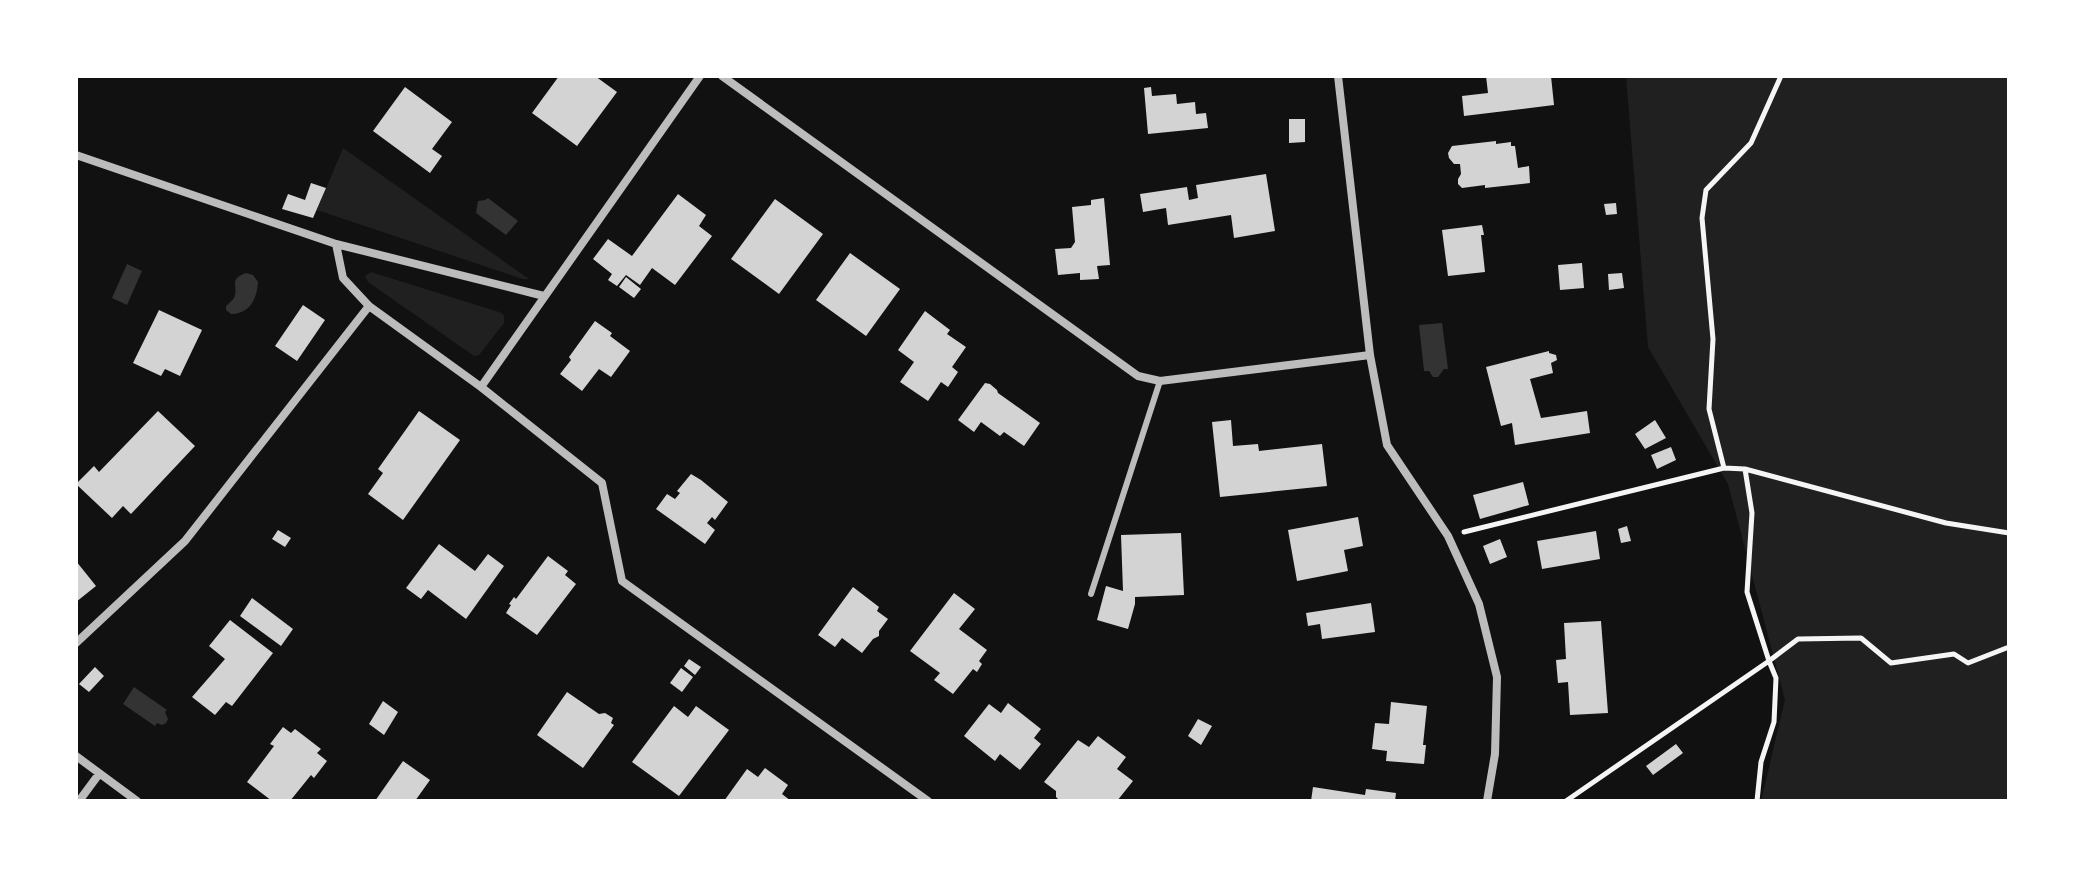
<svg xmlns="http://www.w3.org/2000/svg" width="2085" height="877" font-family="Inter,sans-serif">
<rect width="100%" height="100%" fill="#111"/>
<!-- green -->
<path fill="#202020" d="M1626,76H2009V801H1761L1785,700L1728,484L1648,347Z
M343,148L529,279H523L317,210Z
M371,272L502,313L504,316V323L479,355L474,356L368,282L365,276Z"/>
<!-- water -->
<path fill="#333" d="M488,198L518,221L506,235L476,213L478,201L485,200Z
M127,264L142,271L127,305L112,298Z
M246,273L253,275L258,282C257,300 249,314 231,314L226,310V306C229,303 232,301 234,298C239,286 228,279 246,273Z
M1442,323L1448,369H1444L1438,377H1433L1429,371H1424L1419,325Z
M134,687L167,710L165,712L168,719L166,723L162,725L157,723L155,726L123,704Z"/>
<!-- building -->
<path fill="#d3d3d3" d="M559,76H595L617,92L577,146L532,113Z
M1486,76H1551L1554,105L1464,116L1462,96L1488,93Z
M405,87L452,122L432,149L442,156L430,173L373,131Z
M1151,87L1152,96L1176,94L1177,104L1195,102L1196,114L1206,113L1208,128L1148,134L1144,88Z
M1289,119H1305V142L1289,143Z
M1496,141V144L1511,142V146H1515L1518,168L1529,166L1530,183L1485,188V185L1462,188L1458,184V179L1461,174L1460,164H1454L1449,158L1448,153L1452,146Z
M1266,174L1275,231L1234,238L1231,215L1168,225L1166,208L1143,212L1140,194L1187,187L1189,200L1198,198L1196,185Z
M311,183L326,188L313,218L282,209L288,194L305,200Z
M678,194L706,215L699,226L712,236L675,285L652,268L640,285L626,275L617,286L608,280L612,274L593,259L608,239L632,256Z
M1104,198L1110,265L1097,266L1099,279L1080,280V273L1058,275L1055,249L1071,248L1075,242L1072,207L1091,205V200Z
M775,199L823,234L779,294L731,259Z
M1616,203L1617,214L1606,215L1604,204Z
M1482,225L1484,235H1481L1485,272L1448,276L1442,230Z
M850,253L900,289L866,336L816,300Z
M1582,263L1584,288L1560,290L1558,265Z
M1622,273L1624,288L1609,290L1608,274Z
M626,277L641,289L634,298L619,287Z
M303,305L325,320L297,361L275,346Z
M159,310L202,330L180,376L165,369L161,376L133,363Z
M925,311L950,330L947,334L966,347L952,367L958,372L948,387L941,382L928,401L900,382L914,362L898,350Z
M595,321L612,333L610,336L630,351L611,377L599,369L582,391L560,374L571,360L569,357Z
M1549,351V353L1556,355L1557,360L1551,363L1553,373L1530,379L1541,418L1587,411L1590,433L1515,445L1512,423L1501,426L1486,367Z
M985,383L990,384L997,390L998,393L1040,423L1024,446L1004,432L1000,436L981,422L974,432L958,420Z
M158,411L195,446L131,514L123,506L112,518L76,484L94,466L99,472Z
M419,411L460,440L403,520L368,494L383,473L378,469Z
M1231,420L1233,446L1258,444L1259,451L1322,444L1327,486L1220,497L1212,422Z
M1655,420L1666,438L1645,449L1635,434Z
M1671,447L1676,460L1657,469L1651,455Z
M691,474L701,480L728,502L715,520L712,517L707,523L715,530L705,544L656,509L667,494L675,499L680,493L677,491Z
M1523,482L1529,505L1480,519L1473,495Z
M1358,517L1363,546L1344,550L1348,571L1297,581L1288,530Z
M1627,526L1631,541L1621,543L1618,529Z
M278,530L291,538L285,547L272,539Z
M1596,531L1600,559L1542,569L1537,541Z
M1181,533L1184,595L1135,597V604L1128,629L1097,620L1106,586L1123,591L1121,535Z
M1500,539L1507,557L1490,564L1483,546Z
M439,544L475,571L488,554L504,566L466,619L428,590L421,599L406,588Z
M548,556L568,571L565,575L576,584L537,635L506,613L511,605L509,604L514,597L516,599Z
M76,561L96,586L76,602Z
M853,587L879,607L877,611L888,619L879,631V636L873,639L862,653L842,638L835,647L818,635Z
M954,593L975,609L959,629L987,650L979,661L982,664L977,672L973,669L953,694L934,680L940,673L910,651Z
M252,598L293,629L281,646L240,616Z
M1371,603L1375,632L1322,639L1320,624L1308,626L1306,613Z
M230,620L273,653L232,706L226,702L215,715L192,697L225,659L209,646Z
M1601,621L1608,713L1570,715L1568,682L1558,683L1556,660L1566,659L1564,623Z
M689,659L701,667L695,675L684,666Z
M95,667L104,676L89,692L79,684Z
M681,668L693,677L682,692L670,683Z
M567,692L599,714L605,713L613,718L611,723L614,725L583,768L537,735Z
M383,701L398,712L384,735L369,724Z
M1391,702L1427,706L1423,745H1426L1424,764L1386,761L1387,751L1372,749L1375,723L1389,724Z
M1008,703L1041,729L1034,738L1041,744L1020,770L1000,754L995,761L964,736L989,704L1001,713Z
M674,706L688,717L696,706L729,730L679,796L632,762Z
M1198,719L1212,726L1201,745L1188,736Z
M283,727L291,733L295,729L321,749L317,753L327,761L314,778L311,775L290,801H272L247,782L274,746L270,744Z
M1098,736L1126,757L1117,769L1133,781L1117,801H1076L1073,799L1072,801H1060L1056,797V791L1044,782L1078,740L1089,747Z
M1676,744L1683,753L1653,775L1646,766Z
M403,761L430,780L415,801H375Z
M765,768L788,785L782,794L791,801H724L747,769L758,777Z
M1313,787L1365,795L1366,789L1396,793L1395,801H1311Z"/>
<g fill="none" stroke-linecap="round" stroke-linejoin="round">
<!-- path -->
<path stroke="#f5f5f5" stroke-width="5" d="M1781,76L1751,143L1706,190L1702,218L1713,339L1709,409L1724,468L1745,469L1946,523L2009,533
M1464,532L1724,468
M1566,801L1769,661L1747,592L1752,513L1745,469
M1757,801L1761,762L1774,722L1776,678L1769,661L1798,639L1861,638L1891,663L1954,654L1968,663L2009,647"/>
<!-- service -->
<path stroke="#bcbcbc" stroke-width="6" d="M1091,594L1160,381"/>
<!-- minor -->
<path stroke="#bcbcbc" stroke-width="8" d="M722,76L1138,376L1160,381L1370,355
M1338,76L1370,355L1387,445L1448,536L1479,604L1497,677L1495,754L1487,801
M76,155L336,244L544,296
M336,244L343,278L369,306L481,387L602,483L622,581L928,801
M481,387L700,76
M76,643L185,541L369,306
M76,756L137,801
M79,801L99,774"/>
</g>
<!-- border -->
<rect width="2085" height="877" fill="none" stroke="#ffffff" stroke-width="156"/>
</svg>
